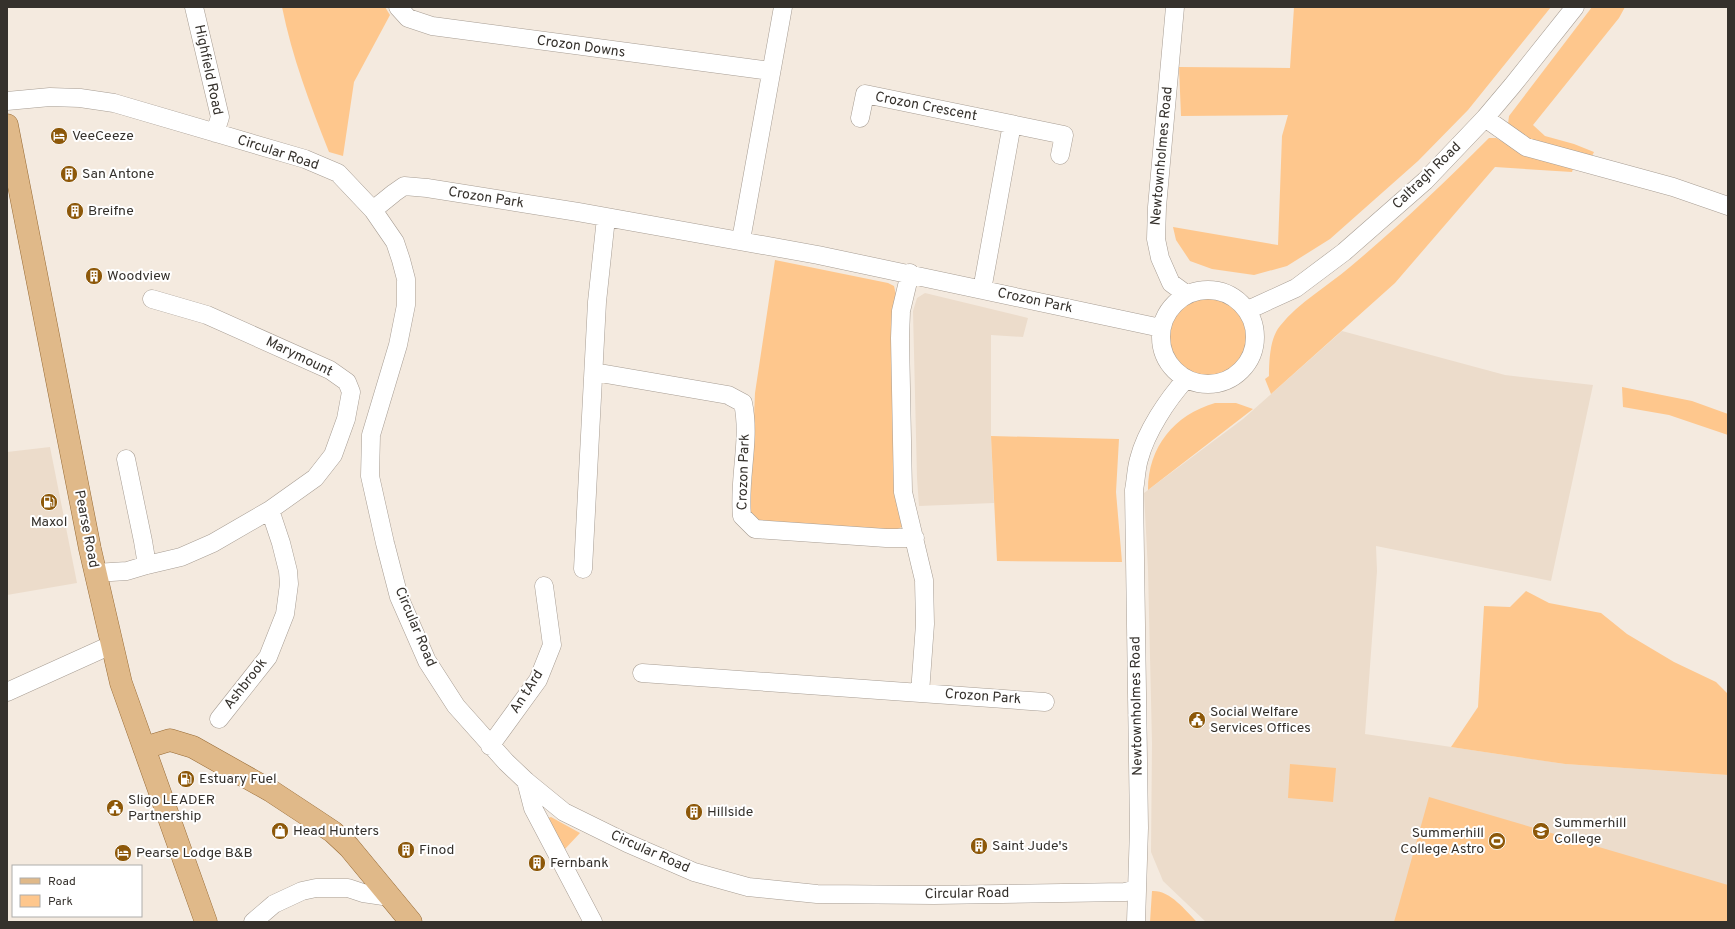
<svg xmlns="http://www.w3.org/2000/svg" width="1735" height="929" font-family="Overpass,sans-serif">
<rect width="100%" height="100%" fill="#f4eadf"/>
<!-- built -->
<path fill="#ecdccb" d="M925,293L1028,318L1023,337L991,335V436L994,503L919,506L917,478L913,311L917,298Z
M1342,331L1505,375L1593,385L1551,581L1376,546L1377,571L1365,734L1565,764L1728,775V922H1206L1163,881L1151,852L1152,743L1148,570L1144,493L1243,419Z
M50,447L77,583L7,595V452Z"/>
<!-- green -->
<path fill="#fec78d" d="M282,7H385L390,15L354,82L343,156L329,152C310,104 292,57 282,7Z
M1294,7H1551L1468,110L1418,161L1330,239L1287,266L1254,275L1212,269L1190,261L1176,240L1173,227L1278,245L1282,136L1288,115L1181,116L1179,67L1290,68Z
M1592,7H1625L1619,18L1533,125L1545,136L1574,144L1594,152L1591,158L1531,143L1508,124L1509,116Z
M1489,138H1496L1529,156L1574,165L1572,172L1495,167L1395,283L1271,394L1265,379L1269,376C1269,360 1270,338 1280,326C1299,302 1328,286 1350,267C1399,226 1444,183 1489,138Z
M775,260L888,283L894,286L896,295L892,320L902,527L895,530L756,520L750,514L755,393Z
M1168 337a40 40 0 1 1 80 0a40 40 0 1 1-80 0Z
M1622,387L1692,401L1728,414V435L1669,415L1623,407Z
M1215,403H1236L1253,409L1148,490C1148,447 1174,415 1215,403Z
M991,436L1119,439L1116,492L1122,562L997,561Z
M1526,591L1549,603L1601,613L1627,634L1674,662L1716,682L1728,694V775L1565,764L1451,747L1478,707L1484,606L1510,607Z
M1290,764L1336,768L1333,802L1288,798Z
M1429,797L1728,885V922H1394Z
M551,817L580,833L564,850L548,818Z
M1152,891C1170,890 1185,910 1197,922H1150Z"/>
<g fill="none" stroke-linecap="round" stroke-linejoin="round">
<defs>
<path id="minor" d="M194,7L220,117L215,133
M398,7L408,18L432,26L770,71
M1175,7L1157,207L1156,239L1160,258L1171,283L1186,294
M7,101L50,97L80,98L114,103L305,159L338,173L373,210L395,242L401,260L406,279V305L398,345L371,435L370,476L385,543L399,597L427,661L456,706L506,762L526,781L564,812L627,843L694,872L748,887L817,894L934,895L1125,892L1137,889
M860,118L865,94L1064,135L1060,155
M1485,118L1526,147L1673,187L1728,206
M373,210L394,193L404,186L427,188L578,212L818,255L1161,328
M741,240L783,7
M910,273L901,311L900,338L903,492L924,580L925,624L920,693
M1161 337a47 47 0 1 1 94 0a47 47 0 1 1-94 0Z
M982,290L1012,124
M1248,310L1296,288L1344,252L1425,181L1485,118L1512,86L1575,7
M594,372L728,395L743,403C751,440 738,479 742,516L755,529L886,538H915
M126,459L143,541L147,565L181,557L213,543L270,510L315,478L333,455L346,419L351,392L347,382L330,370L207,315L152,299
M583,569L597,302L606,218
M95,573L127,571L147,565
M642,673L1045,702
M7,692L111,645
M219,719L268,657L285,614L289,584L288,571L281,543L270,510
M490,746L538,680L552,645L544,586
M526,781L533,808L593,922
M253,922L274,904L302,891L316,888H348L363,893L390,897
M1136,922L1139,828L1134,490C1136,480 1136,469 1139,459C1146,432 1167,400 1186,379"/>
<path id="major" d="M7,125L90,549L121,683L206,922
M144,748L170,740L193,747L271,791L315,820L333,832L349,847L411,922"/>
</defs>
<!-- minor casing -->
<use href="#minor" stroke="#a79d93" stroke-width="19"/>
<!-- major casing -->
<use href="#major" stroke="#976b36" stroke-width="23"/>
<!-- minor -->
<use href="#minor" stroke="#fff" stroke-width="18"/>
<!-- major -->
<use href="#major" stroke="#e0b989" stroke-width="22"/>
</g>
<!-- icons -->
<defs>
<symbol id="hotel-disc" viewBox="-11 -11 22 22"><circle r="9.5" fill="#8d5809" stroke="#fff"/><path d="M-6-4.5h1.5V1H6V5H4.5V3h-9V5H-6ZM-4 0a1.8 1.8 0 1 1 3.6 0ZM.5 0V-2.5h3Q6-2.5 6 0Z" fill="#fff"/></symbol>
<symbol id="building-disc" viewBox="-11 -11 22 22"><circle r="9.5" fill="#8d5809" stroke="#fff"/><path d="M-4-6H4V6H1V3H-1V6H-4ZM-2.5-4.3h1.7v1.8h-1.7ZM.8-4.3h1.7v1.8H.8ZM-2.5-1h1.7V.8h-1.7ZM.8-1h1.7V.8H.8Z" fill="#fff"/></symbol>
<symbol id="fuel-disc" viewBox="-11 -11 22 22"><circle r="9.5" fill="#8d5809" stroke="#fff"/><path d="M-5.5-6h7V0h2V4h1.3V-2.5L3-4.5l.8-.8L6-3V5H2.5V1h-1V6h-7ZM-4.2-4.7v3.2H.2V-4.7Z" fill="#fff"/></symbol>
<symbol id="civic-disc" viewBox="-11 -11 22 22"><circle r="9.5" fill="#8d5809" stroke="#fff"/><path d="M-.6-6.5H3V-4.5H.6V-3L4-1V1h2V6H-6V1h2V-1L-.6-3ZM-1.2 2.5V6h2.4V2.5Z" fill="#fff"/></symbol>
<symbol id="shop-disc" viewBox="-11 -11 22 22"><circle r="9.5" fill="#8d5809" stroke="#fff"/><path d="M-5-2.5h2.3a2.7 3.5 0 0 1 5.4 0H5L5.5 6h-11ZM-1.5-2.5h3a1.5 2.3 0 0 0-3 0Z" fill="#fff"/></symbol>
<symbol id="school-disc" viewBox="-11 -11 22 22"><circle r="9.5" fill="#8d5809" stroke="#fff"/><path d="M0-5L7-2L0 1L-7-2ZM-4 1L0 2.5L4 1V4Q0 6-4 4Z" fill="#fff"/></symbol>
<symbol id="stadium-disc" viewBox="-11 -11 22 22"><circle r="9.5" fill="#8d5809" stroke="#fff"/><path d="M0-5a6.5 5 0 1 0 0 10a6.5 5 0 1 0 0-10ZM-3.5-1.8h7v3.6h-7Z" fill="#fff"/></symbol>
</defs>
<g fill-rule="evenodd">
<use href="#hotel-disc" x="49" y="126" width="20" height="20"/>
<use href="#building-disc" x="59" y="164" width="20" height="20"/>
<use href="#building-disc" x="65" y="201" width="20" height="20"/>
<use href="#building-disc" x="84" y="266" width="20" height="20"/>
<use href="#fuel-disc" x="39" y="492" width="20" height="20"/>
<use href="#civic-disc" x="1187" y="710" width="20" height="20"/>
<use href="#fuel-disc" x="176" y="769" width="20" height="20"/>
<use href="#civic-disc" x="105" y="798" width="20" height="20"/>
<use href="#building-disc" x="684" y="802" width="20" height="20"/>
<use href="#shop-disc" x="270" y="821" width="20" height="20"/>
<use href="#school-disc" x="1531" y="821" width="20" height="20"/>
<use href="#stadium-disc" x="1487" y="831" width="20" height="20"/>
<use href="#building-disc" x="969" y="836" width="20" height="20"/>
<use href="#building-disc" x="396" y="840" width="20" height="20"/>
<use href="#hotel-disc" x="113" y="843" width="20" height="20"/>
<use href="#building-disc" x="527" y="853" width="20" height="20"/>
</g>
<g text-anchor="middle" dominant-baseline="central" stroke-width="4" stroke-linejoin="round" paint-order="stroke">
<!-- street labels -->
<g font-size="14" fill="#35312c" stroke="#fff">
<text transform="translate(581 47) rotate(8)">Crozon Downs</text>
<text transform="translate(208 70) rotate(78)">Highfield Road</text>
<text transform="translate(926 107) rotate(11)">Crozon Crescent</text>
<text transform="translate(278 153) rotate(18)">Circular Road</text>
<text transform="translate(1162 156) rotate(-85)">Newtownholmes Road</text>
<text transform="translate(1427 176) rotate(-44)">Caltragh Road</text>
<text transform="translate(486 198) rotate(9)">Crozon Park</text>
<text transform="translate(1035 301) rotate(12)">Crozon Park</text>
<text transform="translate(299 357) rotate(26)">Marymount</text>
<text transform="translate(744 472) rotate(-88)">Crozon Park</text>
<text transform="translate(86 529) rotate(79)">Pearse Road</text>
<text transform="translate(415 627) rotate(67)">Circular Road</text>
<text transform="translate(246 684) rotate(-52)">Ashbrook</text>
<text transform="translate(527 692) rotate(-57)">An tArd</text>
<text transform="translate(983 697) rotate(4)">Crozon Park</text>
<text transform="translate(1137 706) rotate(-91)">Newtownholmes Road</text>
<text transform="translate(650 852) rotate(24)">Circular Road</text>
<text transform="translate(967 894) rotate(-1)">Circular Road</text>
</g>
<!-- poi labels -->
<g font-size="14" fill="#35312c" stroke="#fff" text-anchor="start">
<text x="72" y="136">VeeCeeze</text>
<text x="82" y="174">San Antone</text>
<text x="88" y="211">Breifne</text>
<text x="107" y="276">Woodview</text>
<text x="49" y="522" text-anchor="middle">Maxol</text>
<text x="1210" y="712">Social Welfare<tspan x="1210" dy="16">Services Offices</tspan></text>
<text x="199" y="779">Estuary Fuel</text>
<text x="128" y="800">Sligo LEADER<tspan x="128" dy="16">Partnership</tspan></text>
<text x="707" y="812">Hillside</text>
<text x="1554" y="823">Summerhill<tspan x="1554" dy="16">College</tspan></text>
<text x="293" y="831">Head Hunters</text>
<text x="1484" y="833" text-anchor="end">Summerhill<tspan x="1484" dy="16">College Astro</tspan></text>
<text x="992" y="846">Saint Jude's</text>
<text x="419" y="850">Finod</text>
<text x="136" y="853">Pearse Lodge B&amp;B</text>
<text x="550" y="863">Fernbank</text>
</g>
</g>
<!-- border -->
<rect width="1735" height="929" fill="none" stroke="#35312c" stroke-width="16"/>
<!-- legend -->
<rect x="12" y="865" width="130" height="52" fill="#ffffff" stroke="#aeadab"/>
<rect x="20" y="878" width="20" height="6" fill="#e0b989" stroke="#aeadab"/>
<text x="48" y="885" font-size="12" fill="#35312c">Road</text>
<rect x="20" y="895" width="20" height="12" fill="#fec78d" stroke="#aeadab"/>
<text x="48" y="905" font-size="12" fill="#35312c">Park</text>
</svg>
